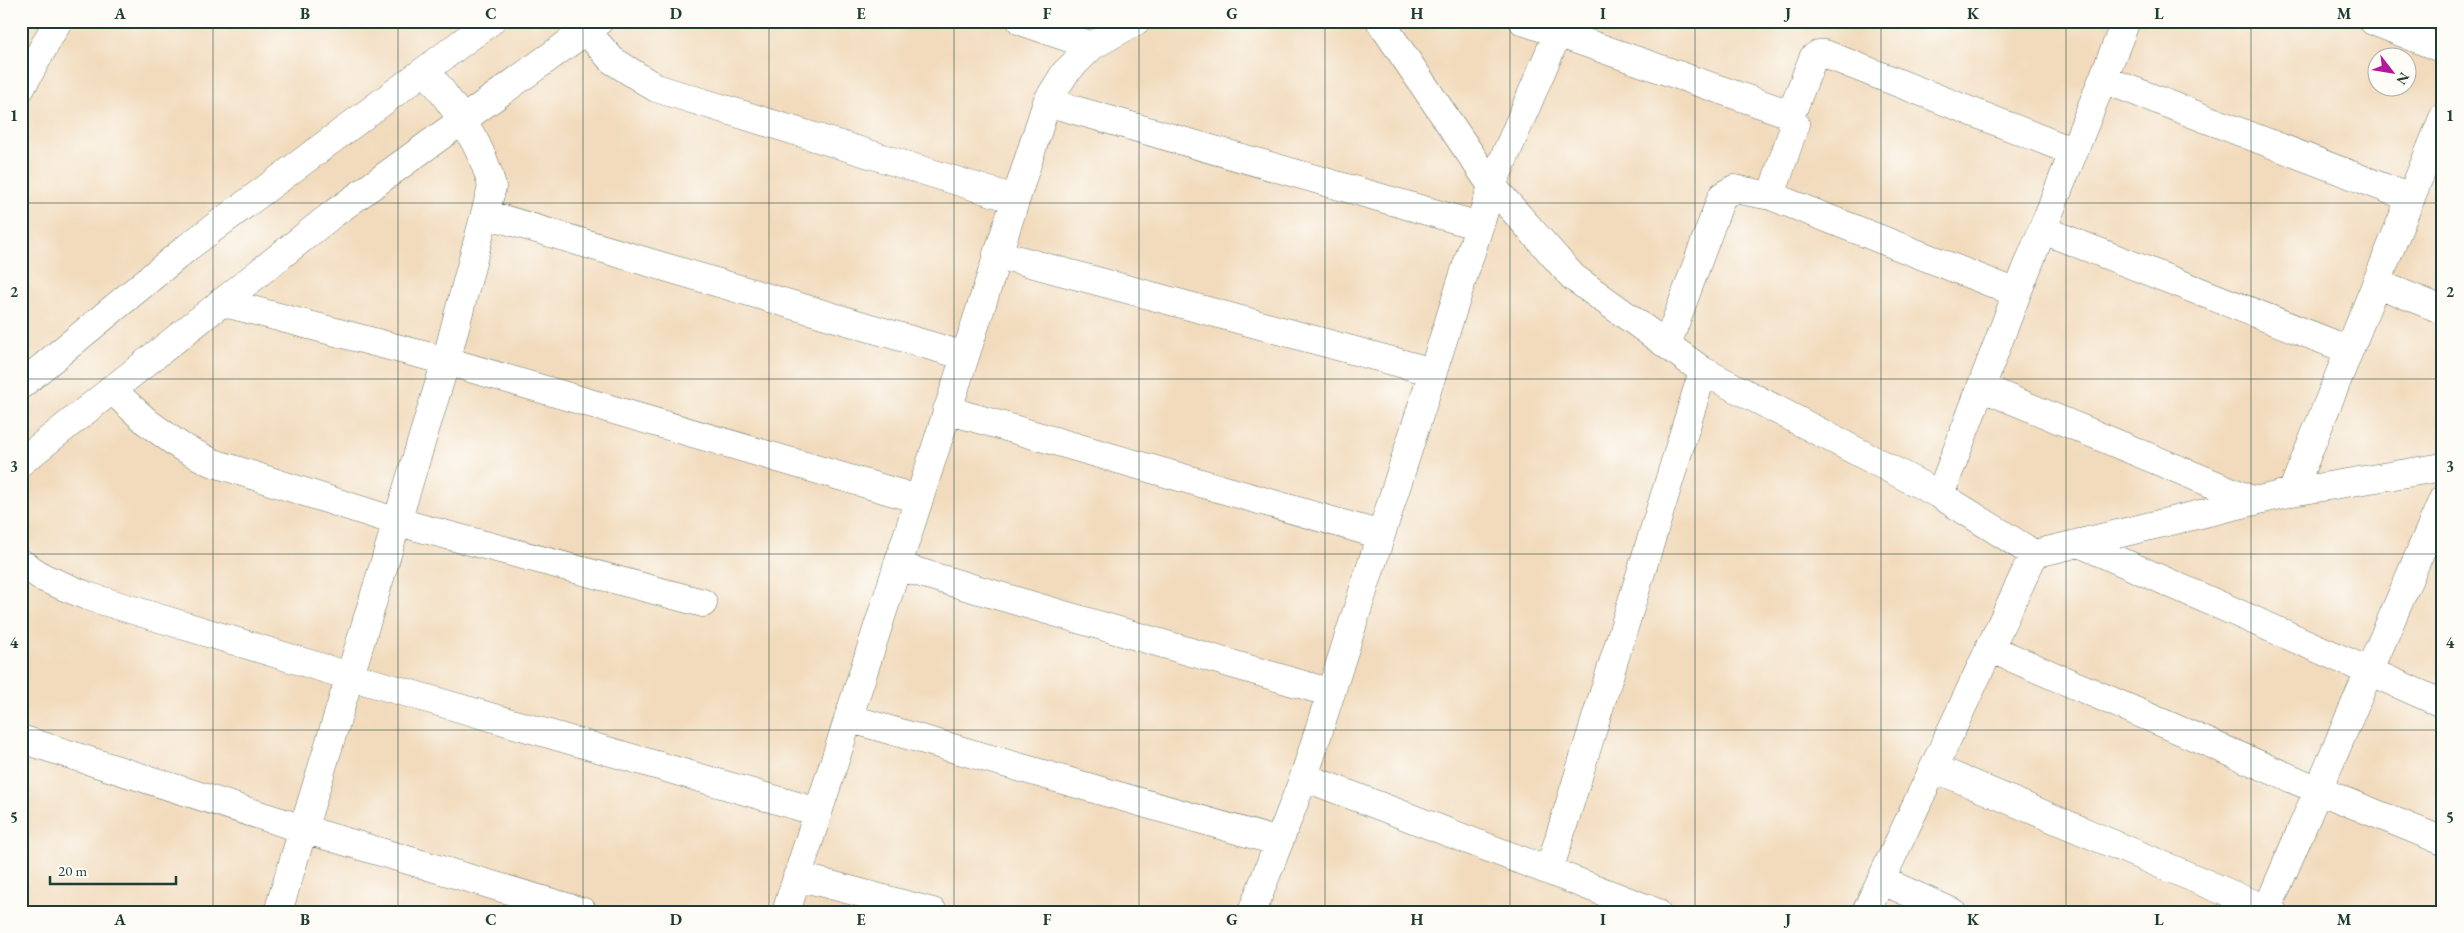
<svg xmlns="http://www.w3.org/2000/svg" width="2464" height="933" font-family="'EB Garamond',serif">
<rect width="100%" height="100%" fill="#fdfcf7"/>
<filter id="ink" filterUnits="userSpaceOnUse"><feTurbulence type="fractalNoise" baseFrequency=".02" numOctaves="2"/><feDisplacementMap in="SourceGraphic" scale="10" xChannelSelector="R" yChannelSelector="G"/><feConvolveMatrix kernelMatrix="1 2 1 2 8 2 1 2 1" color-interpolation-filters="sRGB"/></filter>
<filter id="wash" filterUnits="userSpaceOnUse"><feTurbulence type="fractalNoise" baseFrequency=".0096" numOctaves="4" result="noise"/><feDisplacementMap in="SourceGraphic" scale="20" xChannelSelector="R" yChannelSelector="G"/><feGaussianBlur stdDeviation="1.12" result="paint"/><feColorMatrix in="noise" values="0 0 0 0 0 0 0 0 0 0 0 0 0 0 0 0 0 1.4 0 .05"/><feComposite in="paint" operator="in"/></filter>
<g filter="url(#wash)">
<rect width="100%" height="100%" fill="#f2dbbd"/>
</g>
<g filter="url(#ink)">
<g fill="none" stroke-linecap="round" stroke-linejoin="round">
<defs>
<path id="minor" d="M1021,21L1092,46
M1380,21L1492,186L1573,277L1703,371L1940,495L2034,554L2292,492L2443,467
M1523,21L1784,112L1795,124L1771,196L1734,189L1722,196L1667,345
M2373,21L2443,49
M586,31L612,60L656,88L1015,199
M2103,79L2411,198
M1047,102L1479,226
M1790,117L1813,58L1819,54H1825L2074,152
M1771,196L2017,293
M486,214L965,356
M2043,230L2349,350
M997,254L1433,372
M2376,283L2443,310
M221,302L446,361L918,499
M1981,387L2254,501
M111,389L147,422L180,446L211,462L398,522L703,603
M947,410L1381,535
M2292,492L2443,118
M1940,495L2017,293L2126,21
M2079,543L2443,704
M21,563L44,578L87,596L349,676L818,812
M897,566L1331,693
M1989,648L2318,790L2443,841
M848,718L1279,842
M21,739L303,829L583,912
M1934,768L2273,912
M1304,777L1656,912
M1549,871L1703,371
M797,876L933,912
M1881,880L1952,912
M278,912L446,361L492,187C482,142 453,106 426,70
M786,912L1047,102L1065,73L1092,46L1136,21
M1252,912L1304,777L1492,186L1563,21
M1866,912L2034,554
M2266,912L2443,499"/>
<path id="tertiary" d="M21,385L188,247L491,21
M21,462L333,214L599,21"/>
<path id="primary" d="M21,88L58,21"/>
</defs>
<!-- minor casing -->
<use href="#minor" stroke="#697464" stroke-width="29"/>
<!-- tertiary casing -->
<use href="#tertiary" stroke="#697464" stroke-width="29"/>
<!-- primary casing -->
<use href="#primary" stroke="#697464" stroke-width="29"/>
<!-- minor -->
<use href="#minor" stroke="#fff" stroke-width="28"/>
<!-- tertiary -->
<use href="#tertiary" stroke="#fff" stroke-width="28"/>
<!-- primary -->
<use href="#primary" stroke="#fff" stroke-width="28"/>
</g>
</g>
<!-- grid -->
<path fill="none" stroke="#1f3d34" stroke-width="1" stroke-opacity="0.55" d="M213,21V912M398,21V912M583,21V912M769,21V912M954,21V912M1139,21V912M1325,21V912M1510,21V912M1695,21V912M1881,21V912M2066,21V912M2251,21V912M21,203H2443M21,379H2443M21,554H2443M21,730H2443"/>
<!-- margin -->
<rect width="2464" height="933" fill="none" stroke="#fdfcf7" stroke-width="55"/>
<!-- north arrow -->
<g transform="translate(2392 72) rotate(121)"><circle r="24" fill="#fdfcf7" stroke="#a4b0a9"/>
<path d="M0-4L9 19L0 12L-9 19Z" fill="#b5179e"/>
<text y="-8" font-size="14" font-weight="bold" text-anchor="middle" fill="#1f3d34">N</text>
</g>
<!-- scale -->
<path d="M50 876v8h126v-8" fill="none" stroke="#1f3d34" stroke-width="2.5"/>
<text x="58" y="876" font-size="15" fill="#1f3d34" stroke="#fdfcf7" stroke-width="4" paint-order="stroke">20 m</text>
<rect x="28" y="28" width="2408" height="878" fill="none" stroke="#1f3d34" stroke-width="2"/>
<g font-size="16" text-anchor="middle" font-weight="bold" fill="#1f3d34">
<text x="120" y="19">A</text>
<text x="305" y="19">B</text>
<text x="491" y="19">C</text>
<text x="676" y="19">D</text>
<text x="861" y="19">E</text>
<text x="1047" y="19">F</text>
<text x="1232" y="19">G</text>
<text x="1417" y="19">H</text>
<text x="1603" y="19">I</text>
<text x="1788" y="19">J</text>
<text x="1973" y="19">K</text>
<text x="2159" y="19">L</text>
<text x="2344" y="19">M</text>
<text x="14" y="121">1</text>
<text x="2450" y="121">1</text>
<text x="14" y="297">2</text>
<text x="2450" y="297">2</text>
<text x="14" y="472">3</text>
<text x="2450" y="472">3</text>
<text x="14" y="648">4</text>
<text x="2450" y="648">4</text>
<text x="14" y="823">5</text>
<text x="2450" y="823">5</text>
<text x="120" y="925">A</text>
<text x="305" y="925">B</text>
<text x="491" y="925">C</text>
<text x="676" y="925">D</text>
<text x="861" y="925">E</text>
<text x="1047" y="925">F</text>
<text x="1232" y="925">G</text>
<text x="1417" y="925">H</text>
<text x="1603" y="925">I</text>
<text x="1788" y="925">J</text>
<text x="1973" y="925">K</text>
<text x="2159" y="925">L</text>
<text x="2344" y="925">M</text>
</g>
</svg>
